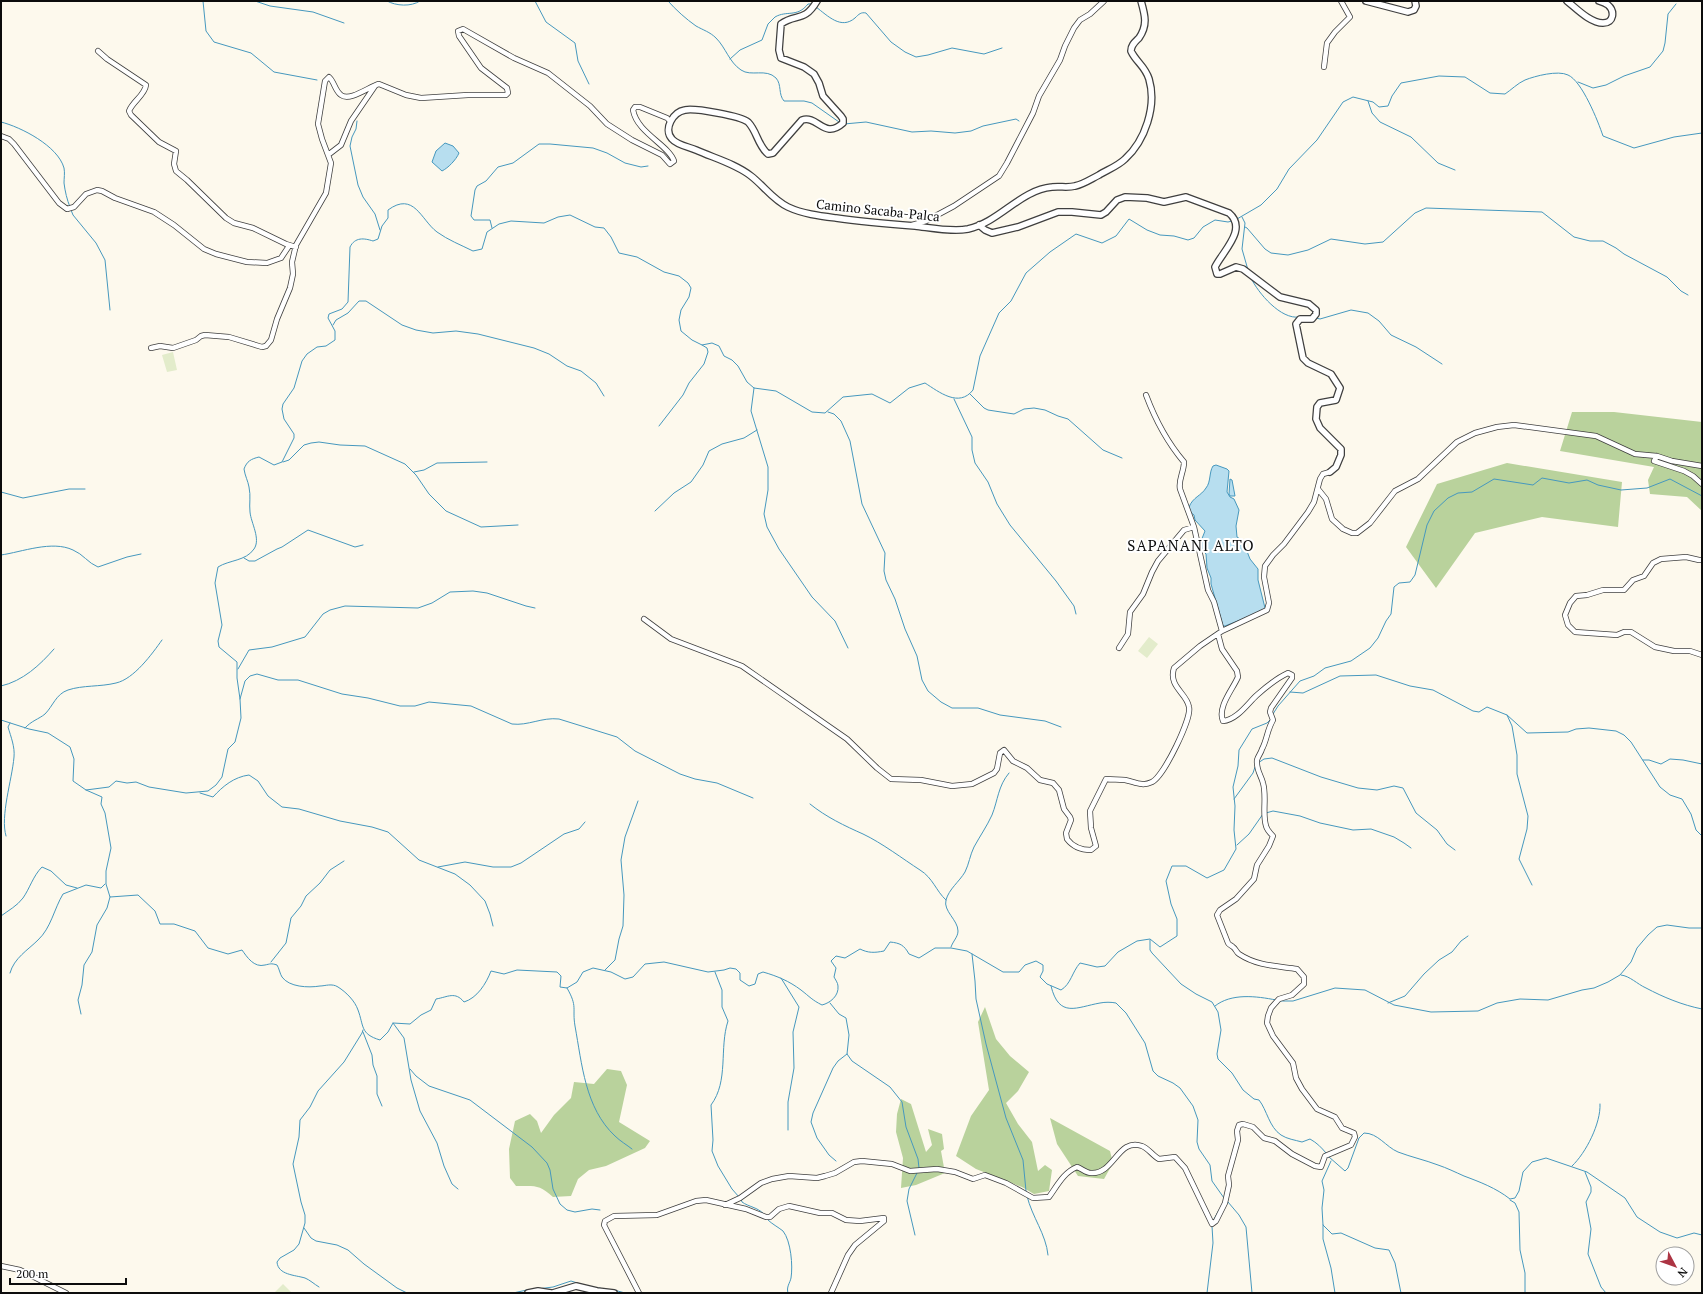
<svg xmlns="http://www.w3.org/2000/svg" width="1703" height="1294" font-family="'PT Serif',serif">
<rect width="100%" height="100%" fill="#fdf9ed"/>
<!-- forest -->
<path fill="#b9d29c" d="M1572,412H1614L1702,422V511L1687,497L1650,494L1648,480L1654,467L1560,451Z
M1507,463L1622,482L1618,527L1542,517L1475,533L1436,588L1406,547L1437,484Z
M985,1007L996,1039L1010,1056L1029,1072L1018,1091L1006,1103L1018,1124L1032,1142L1038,1171L1045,1165L1052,1170L1049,1191L1034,1194L1022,1187L976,1169L956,1156L971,1116L989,1090L978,1022Z
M607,1069L621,1071L627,1085L619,1122L650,1141L645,1148L606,1166L589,1170L578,1179L571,1196L553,1197C539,1184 535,1186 516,1186L510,1178L509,1149L515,1121L530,1114L537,1121L541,1133L554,1115L571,1098L574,1082L594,1084Z
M901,1099L911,1104L926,1152L932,1145L928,1129L942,1134L944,1149L941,1151L945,1173L916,1185L901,1188L903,1158L896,1132L897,1114Z
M1050,1118L1110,1151L1113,1163L1104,1179L1078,1176L1057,1144Z"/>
<!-- pitch -->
<path fill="#e3eccb" d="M173,352L177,370L167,372L162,355Z
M1149,637L1158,644L1147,658L1138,651Z
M283,1284L291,1292L289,1293H274Z"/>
<!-- water -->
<path fill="#b7deef" stroke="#4698be" d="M445,143L453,146L459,153C456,160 448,168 442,171L432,162L436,151Z
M1216,465L1227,469L1229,471L1227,492L1230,497L1234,499L1239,510L1236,526L1237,537L1243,541L1250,559L1258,569V580L1265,608L1263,611L1225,626H1223L1211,584V578L1207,568L1206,554L1201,549V541L1205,531L1195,520L1194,515L1190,512L1189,507C1193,497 1201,496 1206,488C1211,482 1209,472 1213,466Z
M1230,479L1232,480L1235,496H1230L1229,494Z"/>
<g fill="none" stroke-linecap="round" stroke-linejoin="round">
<!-- stream -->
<path stroke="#4698be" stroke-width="1" d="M203,1L206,31L214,42L251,53L274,72L317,80
M255,1L270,6L313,12L344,23
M387,1C396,6 411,7 420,1
M535,1L546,22L575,43L578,61L589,84
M668,1C676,10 686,19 696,26C703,30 710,32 716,38C726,48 729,62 741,70C751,77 766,68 776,78C782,85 778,94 784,101H804L812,103L839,122
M816,7C828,16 841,30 855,18C859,14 861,12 866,13L891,42L905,52L916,57L928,55L952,48L984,54L1002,48
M730,59L740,50L762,40L768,24L775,17C787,10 797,18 808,4H811
M1578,82L1593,88L1606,85L1624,76L1650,67L1663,51L1665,43L1668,14L1676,4
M1368,101L1372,113L1380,122L1411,137L1438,163L1455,170
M357,121L356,129L352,137L350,146L358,185L363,197L375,214L380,230
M1,122C21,127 58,146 64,168C65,173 64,178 64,183C65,191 67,200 70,207
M844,124L866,122L912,132L931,131L955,133L971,131L983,126L1016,119L1019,121
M71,210L73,215L96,243L105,260L110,310
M1242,217L1245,223L1242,249L1248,270
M1237,219L1261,205L1277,189L1289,169L1317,140L1343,102L1353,97L1373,102L1379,107L1388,106L1392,96L1401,83L1439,76L1465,77L1490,93L1505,94C1511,90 1518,83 1525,80C1535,76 1558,70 1568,75C1582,81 1598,121 1603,136L1634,148L1674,137L1702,133
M1245,227L1247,228L1265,249L1271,253L1288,255L1308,250L1331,239L1365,244L1383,242L1415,213L1426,208L1542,212L1574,237L1590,241H1603L1616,248L1624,254L1667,277L1681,291L1688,295
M492,228L490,220H474L471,216L475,190L477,186L486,181L498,167L513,163L539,144H550L593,148L607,153L625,163L641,167L648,166
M1251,278C1258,293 1281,320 1299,317
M1302,316H1311
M1316,318L1320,319L1351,310L1368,313L1379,321L1391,335L1416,347L1442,364
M333,325L336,320L348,313L359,301H366L402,325L416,330L433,333L456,331L478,334L534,348L549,354L567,366L581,371L596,383L604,396
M754,388L751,411L768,467V490L764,514L767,527L779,549L812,597L835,621L848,648
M970,394L984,408L988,410L1014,414L1024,409L1034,408L1045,410L1058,416L1068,419L1103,450L1122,458
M954,399L972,437V450L975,463L988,482L997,504L1010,525L1056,581L1074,606L1076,614
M828,412L834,414L841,421L850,441L862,504L885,553L884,571L886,580L895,599L905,629L917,656L922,680L928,691L941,702L952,708H978L1000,715L1045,721L1061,727
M659,426L683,395L689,383L704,364L708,352L707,348L702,345
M283,462L289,460L304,445L311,443L319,442L340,445L365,446L405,464L416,475L429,494L446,511L481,527L518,525
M414,472L424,470L437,463L487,462
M1,492L23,498L69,489H85
M655,511L674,493L691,482L703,465L709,451L722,444L744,438L757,430
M1,555C22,552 52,540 73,550C83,554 88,563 98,567L127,557L141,554
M244,558L249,561H255L277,549L282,547L308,530L355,547L363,545
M238,669L249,650L272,647L305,637L323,614L330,610L345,606L418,608L432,603L450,592L473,591L487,593L526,606L535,608
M1,686C23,681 40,665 54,649
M1290,692L1303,693L1340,676L1376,675L1410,686L1433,690L1473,711L1479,712L1487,707L1507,715L1527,733L1568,732L1576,729L1589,728L1616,731L1624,735L1631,742L1660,787L1670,795L1682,799L1691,814L1696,830L1702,836
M240,699L245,681L250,676L257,674L278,680H298L342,694L368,698L400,706H415L429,702L471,706L512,724C528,726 542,717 559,719L617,737L635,751L680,774L695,779L717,783L753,798
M1273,714L1278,706L1300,681L1314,676L1325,668L1351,661L1370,648L1378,638L1386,621L1391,614L1394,587L1399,583L1410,582L1415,575L1427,525L1434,511L1448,498L1458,493L1472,492L1494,479L1533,485L1542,478L1569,483L1587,480L1598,485L1621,490L1647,488L1670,479L1702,496
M1507,715L1512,726L1517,755V774L1528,816L1527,829L1519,859L1532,885
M1,720L29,729L48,733L70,747L74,759L73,781L86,790L102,797L101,804L105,813L111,848L106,871V884L110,897L138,895L155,911L160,924H174L195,931L208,948L228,954L242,950C247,957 254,968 265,965C270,964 271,963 277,965C279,968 280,974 282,977C289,987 308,988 320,986C325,986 332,983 338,987C346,992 355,1001 358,1010C364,1026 360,1034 380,1040L388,1032L393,1023L410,1024L421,1015L431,1010L436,999C448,997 455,991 464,1002C477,998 486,984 491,971L504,974L517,970L557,972L561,976L560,987L567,988L577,982L583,972L593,968L611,972L625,979L633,977L645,964L664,962L708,972L724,970L730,968L736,969L740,973V980L749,986L755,984L758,974L763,972C777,976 789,981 801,990C810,997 812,1000 822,1005C830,1003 839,996 838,986C838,983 835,979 834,977L836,968L831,961L836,956L845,958L860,949C868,953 874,953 884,951L890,942C900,943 904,945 909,954L919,958L935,948H951L967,951L1003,972H1019L1025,965L1036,961L1043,965V971L1040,977L1047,984L1061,990C1071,984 1072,972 1080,963L1097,967L1105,966L1118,952L1137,941L1150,939L1160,947L1177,936V919L1171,904L1166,881L1172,866H1186L1207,878L1224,870L1236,849L1234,830L1235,806L1233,787L1238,766L1239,750L1252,729L1267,723L1271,719
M25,728C31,721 39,719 45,714C53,706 56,694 68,690C83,685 100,687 116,683C134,679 152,654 162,640
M1643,760H1649L1661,764L1670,759L1683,760L1702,764
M1258,763L1264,759L1272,758L1321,777L1358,788L1377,790L1394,786L1403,788L1416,813L1437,830L1447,844L1455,850
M86,790L109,787L116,781L127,783L136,782L149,787L186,793L208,791L216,785L222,777L228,749L235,742L241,718L240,699L237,678V662L219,647L218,641L222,625L215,583L218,567C229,560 246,561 254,549C261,539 251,523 250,512C249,504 251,496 249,487C248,481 245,476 244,469C247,461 251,459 259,457L274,465L282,462L294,438V434L284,419L282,409L283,404L294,388L302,361L307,354L317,347L326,346L335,340V331L328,318L329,314L342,309L348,302L350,247C355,237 364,238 373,241L378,239L382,226L388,218V210C414,191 421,220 437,232C448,240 461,245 473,251L482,249L487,232L499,224L511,221L544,223L558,217L570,215L595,227L604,228L611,237L619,253L637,257L664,272L679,276L688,283L691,288L689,297L681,310L679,320L681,331L692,340L702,345L712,343L719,346L724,356L732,360L738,366L747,382L754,388L776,391L812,412L825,413L843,397L872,394L890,403L909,388L925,383C939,392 959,408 973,390L980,356L999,313L1011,301L1026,273L1050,252L1076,234L1102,243L1116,236L1129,219L1147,230L1160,235L1174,236L1188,240L1194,238L1203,227L1215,220L1228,222L1232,221
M200,793L213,797C223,786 234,777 249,775L258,781L268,796L282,807L299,809L340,821L372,827L388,832L419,860L455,874L470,885L485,901L490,914L493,926
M1234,799L1253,773L1255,767
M810,804C826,817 845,826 863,834C882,843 903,859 920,870C933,878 936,891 946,900
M1266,813L1273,811L1300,816L1320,823L1353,830L1371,829L1394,837L1404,843L1411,848
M6,836C0,816 12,780 14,757C15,747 11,737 8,727L10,723
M1237,845L1249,834L1263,814
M438,867L465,862L493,867H511L521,863L564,834L579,829L585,822
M1,916C9,910 17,906 23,898C30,888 33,876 42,867L51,871L66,885L77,888
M1150,940V950L1152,953L1181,984L1196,994L1212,1002L1218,1012L1221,1030L1217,1054L1218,1059L1232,1073L1243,1090L1254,1099L1259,1100C1267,1110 1269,1127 1281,1135C1287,1139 1295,1140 1302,1142L1310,1139C1317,1143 1321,1147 1326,1153
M951,947C953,941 958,937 958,931C958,920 943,911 946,900C949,889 959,882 965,872C969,864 970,855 974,847C980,836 987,826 992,815C998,800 998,786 1009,773
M972,954L975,981L976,999L986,1044L1006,1118L1023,1160L1026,1191
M271,962L286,943L291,918L301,906L306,896L320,883L330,870L344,861
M605,970L615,960L619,939L623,926L624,895L621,860L625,837L638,801
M715,972L722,990V1007L728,1021C719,1048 729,1081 711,1105L713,1140L712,1151L718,1166L732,1189L739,1197
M10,973C14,958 28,950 38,940C51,928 54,909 63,894L86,885L101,888L105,884
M1621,975C1630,976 1637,984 1646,988C1663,997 1682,1005 1702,1009
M781,978L799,1007L793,1032L794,1068L788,1102V1130
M1051,986C1059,1019 1077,1007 1100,1003C1105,1002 1111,1002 1116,1003L1126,1013L1145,1043L1153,1071L1158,1076L1173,1083L1180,1088L1193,1106L1198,1120L1197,1142L1199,1149L1210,1165L1212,1181L1224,1198
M567,988C578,1007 572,1008 575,1026C582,1064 585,1108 615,1136C620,1141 627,1145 632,1149
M1279,1001H1293L1335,988L1365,990L1394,1005L1431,1012L1478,1011L1497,1003L1520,999L1548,1000L1582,990L1594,988L1608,982L1620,975L1631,962L1637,948L1648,935L1657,927L1667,925L1689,928H1702
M830,1003L839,1014L846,1018L849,1035L847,1054L852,1061L890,1087L902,1102L906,1127L918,1159L919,1168
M1388,1003L1405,996L1424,974L1439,960L1452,952L1461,941L1468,936
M1215,1006C1231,993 1256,996 1276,1000
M81,1014L78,1000L82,985L84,965L92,952L97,925L107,908L110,897
M393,1023L404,1038L411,1080L420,1111L437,1143L444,1166L452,1184L458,1189
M363,1032L372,1055L373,1065L377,1076V1094L382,1106
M410,1069L416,1076L429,1086L470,1100L532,1147L547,1163L550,1170L553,1189L560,1204L567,1210L575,1212L592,1209L600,1210
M1329,1157L1345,1171L1348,1168L1359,1138L1364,1133C1378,1133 1386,1147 1398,1152C1411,1157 1425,1160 1438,1165C1447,1168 1455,1172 1464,1176C1480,1182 1496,1188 1510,1199L1515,1198L1519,1191L1523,1172L1532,1162L1546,1158L1587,1172L1625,1198L1637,1217L1660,1232L1677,1238L1694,1233L1702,1235
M836,1161L829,1155L817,1138L811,1122L813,1113L833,1068L838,1061L847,1054
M1331,1161L1322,1181L1324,1190L1322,1208L1323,1225L1332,1234L1341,1233L1375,1248L1389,1250L1395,1263L1401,1293
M1572,1166C1586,1153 1601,1123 1600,1104
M1585,1172L1591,1187V1192L1586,1202L1591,1229L1588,1254L1601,1287L1606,1293
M1027,1196C1032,1217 1046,1234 1048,1255
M741,1199L742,1202C749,1207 757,1207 764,1214
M1510,1200L1515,1203L1519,1212L1520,1250L1525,1273V1293
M1228,1202L1239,1215L1246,1227L1252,1293
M768,1220C772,1224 778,1227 783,1231C791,1241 793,1266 791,1278C790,1283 786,1287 788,1293
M1213,1221L1219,1210
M1323,1225V1239L1331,1268L1335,1293
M304,1228L311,1238L316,1241L337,1245L348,1250L364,1264L397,1288L407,1293
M915,1235L907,1201L909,1189L917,1173
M319,1287C314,1284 310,1280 305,1278C295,1275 278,1275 277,1262L280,1258L294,1250L299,1244L305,1223V1215L301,1202L293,1164L299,1137L300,1120L310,1107L318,1091L344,1062L362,1033L363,1030
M598,1288L605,1289
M530,1290L553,1287L571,1281L587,1286
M614,1290L625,1293
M513,1293L527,1290
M1207,1293L1213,1243L1212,1226"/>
<defs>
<path id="minor" d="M98,51L107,59L146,85C145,95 133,101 129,111L131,115L159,142L176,151L174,164L176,171L187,180L226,218L234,223L253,228L286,244L296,247
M1324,67L1327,43L1335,32L1350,17L1341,1
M1,136L9,139L14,144L59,203L67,209L74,207L86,194L97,190L102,191L115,198L154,212L174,225L204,249L216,254L247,262L267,263L281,258L289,246
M328,155L341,145L351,121L375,86
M912,225L926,221L954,206L999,176L1007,163L1033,113L1039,96L1060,60L1065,46L1074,28L1080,20L1090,14L1104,1
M151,348L160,346L173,348L196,340L201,336L205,335L229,337L262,347L266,346L271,340L277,319L290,288L293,274L292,262L296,245L326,193L331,163L322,139L318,124L325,81L329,77C334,81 335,91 341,95C350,102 370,86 379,84L406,95L421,98L468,95H506L508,93L507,88L481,68L459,36L458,31L463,29L514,58L548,73L590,106L607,124L632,140L662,155L670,164L674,161C669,145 637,133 633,110L635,107H640L667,118L670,121
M1146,395C1155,419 1167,442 1184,462C1184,472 1178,480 1180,489L1194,527L1208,590L1214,602L1222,631
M1657,456L1654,461L1684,471L1693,476L1702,484
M1318,489L1326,499L1332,519L1343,529L1352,533H1357L1370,523L1395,491L1418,479L1457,442L1475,433L1497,427L1514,425L1596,436L1635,454L1657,456L1672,461L1702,466
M1702,560H1699L1686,557L1661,559L1653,563L1644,576L1633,580L1624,590H1603L1587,595L1576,596L1570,603L1565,615L1568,625L1575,632L1617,635L1624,632H1631L1655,647L1674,651H1690L1702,655
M644,619L671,639L742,666L847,739L877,768L891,779L921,780L952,786L972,784L994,773L997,769L1000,753L1004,750L1013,761L1027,768L1040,780L1053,783L1059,790L1064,809L1070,817L1071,820L1066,833L1067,839C1073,847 1080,850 1091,850L1096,846L1091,828L1090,811L1106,779C1112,780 1119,779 1125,780C1135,782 1142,787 1152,782C1164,776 1192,718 1189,707C1187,693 1168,687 1174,668L1200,646L1222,631L1267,610L1269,603L1264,577L1265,566L1273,555L1284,544L1308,512L1314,502L1320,479L1323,474L1330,472
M1119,648L1128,634L1130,612L1143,594L1152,572L1158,561L1184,530L1194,527
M725,1205L740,1198L761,1183L772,1179L789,1176L817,1178L825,1176L835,1173L854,1162L862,1161L892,1164L910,1171L937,1169L955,1172L973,1179L985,1175L1006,1183L1033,1198L1049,1197C1057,1186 1064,1172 1077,1167C1081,1168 1086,1173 1091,1173C1114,1175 1118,1137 1142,1146C1148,1148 1153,1156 1159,1159L1175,1157L1185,1168L1212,1224L1216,1221L1225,1203L1229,1185L1228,1176L1238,1140L1237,1131L1239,1125L1243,1124L1253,1127L1264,1138L1275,1141L1292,1154L1315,1166L1321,1167L1325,1156L1351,1145L1355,1137L1354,1133L1342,1128L1335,1117L1317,1109L1302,1089L1296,1078L1293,1063L1273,1036L1267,1023L1268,1016L1271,1008L1279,999L1292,995L1304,984V977L1297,969C1277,966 1257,966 1239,954C1236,952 1236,949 1233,947C1231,945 1229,945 1228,943L1217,915L1220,910L1236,899L1254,879L1257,865L1269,846L1273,836C1270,833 1267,830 1266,826C1262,812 1267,797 1263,783C1261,775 1256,770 1257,760C1258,756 1261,753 1262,749C1267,740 1267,730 1273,720L1270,712L1271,708L1292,678V675L1288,673C1277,678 1266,687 1257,695C1248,703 1237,720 1223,721C1217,707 1233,689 1238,677L1237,671L1222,649L1218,634
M1,1266L20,1270L66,1293
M639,1293L606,1229L604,1225L605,1221L614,1216L657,1215L696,1201L706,1200L746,1209L766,1217H770L779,1209L789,1206L820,1213H832L846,1220L860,1221L884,1218V1221L855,1245L848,1255L831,1293"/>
<path id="tertiary" d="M817,1C804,23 796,13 781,24L779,50L781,58L804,67L814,74L819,83L823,96L841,116L843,119V123C824,140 818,115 802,120L773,153L768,154C758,146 757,131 748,122C741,116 695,108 685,110C673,112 663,129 672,139C677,145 689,147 696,150C714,158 736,164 751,176C764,186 773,200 788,207C803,214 820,216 836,218C863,222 889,224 915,226C932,228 952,232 968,229C1000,222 1020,190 1052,187C1060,186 1068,188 1075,186C1084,184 1091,179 1099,175C1107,170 1118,166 1125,159C1145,141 1157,106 1149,79C1145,66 1136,62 1131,51C1131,45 1135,42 1139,38C1148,25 1145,15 1141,1
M1366,1L1408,12L1414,10L1416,6L1415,1
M1567,1C1576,8 1590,23 1603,23C1614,23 1615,11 1608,5C1605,3 1602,2 1599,1
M979,225L985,230L992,233L1018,227L1058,212H1072L1101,215L1106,212L1117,200L1125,197L1147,198L1164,202L1186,197L1229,213C1248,229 1223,251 1215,267L1217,274H1220L1236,267L1243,269L1280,297L1309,304L1316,310V314L1312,319H1300L1296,324L1303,358L1308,363L1331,374L1340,388L1336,400L1320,403L1317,407L1316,419L1320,428L1341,449V455L1336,467L1330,472
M528,1293L538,1291L551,1293
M553,1293L576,1286L597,1291L614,1293"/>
</defs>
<!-- minor casing -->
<use href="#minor" stroke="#3f3f3f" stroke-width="6"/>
<!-- tertiary casing -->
<use href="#tertiary" stroke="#3f3f3f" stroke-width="8"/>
<!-- minor -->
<use href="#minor" stroke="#fff" stroke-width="4.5"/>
<!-- tertiary -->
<use href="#tertiary" stroke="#fff" stroke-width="5.5"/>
</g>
<g text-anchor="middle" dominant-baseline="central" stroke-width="4" stroke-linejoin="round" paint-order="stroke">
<!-- street labels -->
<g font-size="13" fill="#0c0c0c" stroke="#fff">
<text transform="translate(878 210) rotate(6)">Camino Sacaba-Palca</text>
</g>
<!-- quarter labels -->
<g font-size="15" letter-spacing="1" fill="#0c0c0c" stroke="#fff">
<text x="1191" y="545">SAPANANI ALTO</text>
</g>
</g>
<!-- border -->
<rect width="1703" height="1294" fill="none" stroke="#0c0c0c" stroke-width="4"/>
<!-- north arrow -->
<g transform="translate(1675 1266) rotate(131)"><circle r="19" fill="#ffffff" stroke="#9e9e9e"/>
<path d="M0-3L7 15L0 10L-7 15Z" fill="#ac3443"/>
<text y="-6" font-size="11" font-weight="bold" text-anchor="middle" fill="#0c0c0c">N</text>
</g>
<!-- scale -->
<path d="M10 1278v6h116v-6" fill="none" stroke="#0c0c0c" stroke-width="2"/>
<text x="16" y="1278" font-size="12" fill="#0c0c0c" stroke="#ffffff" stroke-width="3" paint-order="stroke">200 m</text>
</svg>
